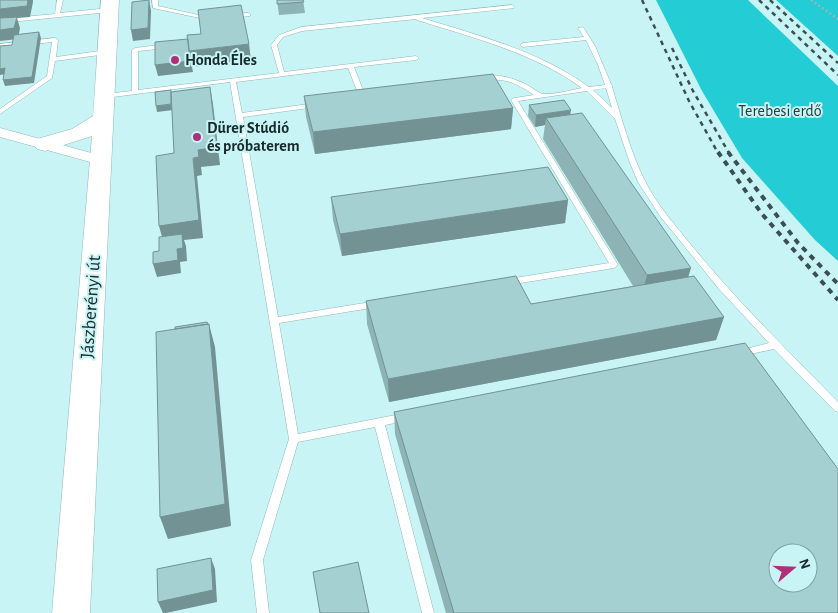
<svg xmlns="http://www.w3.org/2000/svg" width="838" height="613" font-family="'Alegreya Sans',sans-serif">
<rect width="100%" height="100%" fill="#c8f4f6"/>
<!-- forest -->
<path fill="#24cdd5" d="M656,0H748L838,86V261L815,240L742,158L702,91Z
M776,0H838V56Z"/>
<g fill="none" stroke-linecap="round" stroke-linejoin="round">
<defs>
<path id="lane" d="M57,0H63L60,13L109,8L112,10L109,12L0,23V19L55,14Z
M152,0H158V6L212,18L209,20L153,8Z
M512,5L515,7L514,8L422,18C480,36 539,51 589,87L605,85L598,65L586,40L523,47L520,45L523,43L584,37L578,28L583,27L595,46L611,84L613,86L612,87C622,119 630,151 645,181C657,205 675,225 692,246C737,301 788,351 838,402V412L835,411L774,349L741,356L738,355L736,353L738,351L769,343L719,289L660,216L638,182L630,163L615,119L587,91L518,101L618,265L614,268L508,285L505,284L504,282L505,280L508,279L609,263L511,100L514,98L534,95C524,88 513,81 500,80C493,79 486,81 480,78C493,71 517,79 529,86C533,88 538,93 543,94C552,95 572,90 582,88C534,53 474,38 417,20L416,19L302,31L283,37L277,45L284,72L416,56L419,58L416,60L354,67L366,98L363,100L360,98L348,68L236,82L242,113L316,103L319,105L316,107L243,117L278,317L377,301L381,304L377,307L279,323L298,434L406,413L410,414L411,417L410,420L385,425L434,613H422L375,427L298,442L263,560L269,613H257L251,560L289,439L230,82L105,98L102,96L105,94L132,91V50L135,48L167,44L170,46L167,48L138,51V90L279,73L271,45L279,35L301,27ZM606,88L612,108L593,90Z
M248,13L250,14V16L232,18L229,16L232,14Z
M55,38L58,40L56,57L107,50L110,52L107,54L55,61L52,78L0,114V109L47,76L52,42L0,48V44Z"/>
<path id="street" d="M0,128L106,157L109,160L106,163L101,165L0,137Z"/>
<path id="primary" d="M101,0H119L90,613H52L92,136L45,151L37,149L34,144L37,139L72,129L93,116Z"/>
</defs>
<!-- lane casing -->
<use href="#lane" stroke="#8db8ba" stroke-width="1"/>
<!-- street casing -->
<use href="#street" stroke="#8db8ba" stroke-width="1"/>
<!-- primary casing -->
<use href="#primary" stroke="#8db8ba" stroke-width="1"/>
<!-- path -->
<path stroke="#93b7b9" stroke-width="2.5" stroke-dasharray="2 2.5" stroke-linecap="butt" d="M811,0L838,19"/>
<!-- lane -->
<use href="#lane" fill="#fff" fill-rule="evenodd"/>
<!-- street -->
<use href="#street" fill="#fff" fill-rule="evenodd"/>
<!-- primary -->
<use href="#primary" fill="#fff" fill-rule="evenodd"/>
<!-- rail-far1 -->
<path stroke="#394f51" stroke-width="2.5" stroke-dasharray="4.5 4.5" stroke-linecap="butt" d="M642,0L689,101L718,153
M759,0L838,75
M770,0L838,63
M672,48L693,91L729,153"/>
<!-- rail -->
<path stroke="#394f51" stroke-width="4" stroke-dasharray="5.5 5.5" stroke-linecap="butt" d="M718,152L762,214L838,300
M728,152L798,243L838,284"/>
</g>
<!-- wall -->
<path fill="#8db3b5" d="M277,0H303L305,13L279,15Z
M304,96L513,108L511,129L315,154L306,117Z
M529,105L570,115L688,276L724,317L716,340L389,402L367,324L366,301L531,304L633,286L543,139L545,125L535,127L528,116Z
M331,197L568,200L565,223L342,256L333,220Z
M394,412L838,613H446L395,434Z"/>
<!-- shaded-wall -->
<path fill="#739293" d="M28,0H33V2L30,17L17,18L20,28L18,39L0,41V9Z
M149,0L151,11L150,39L133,41L131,30Z
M39,32L41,38L34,83L5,86L3,80Z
M249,44L251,60L192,67L193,72L158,76L155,65L189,51Z
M5,68L8,74L0,75V69Z
M210,87L213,104L220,165L201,167L202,175L197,176L203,238L184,240L186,246L187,261L180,262L181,273L157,277L153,264L164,244L159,226L198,150Z
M171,104L173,110L157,112L156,106Z
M513,108L511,129L315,154L313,132Z
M571,110L569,122L546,118L545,125L535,127L536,115Z
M568,200L565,223L342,256L340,234Z
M691,268L684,291L641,298L647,275Z
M724,317L716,340L389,402L388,379Z
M209,324L215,347L231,526L168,539L160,517Z
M211,558L215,569L217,602L166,613H163L158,602Z"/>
<!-- building -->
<path fill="#a4d0d2" stroke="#739293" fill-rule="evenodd" d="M0,0H28L27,6L0,9Z
M149,0L148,28L131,30L132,2Z
M277,0H303L304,2L277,4Z
M241,5L249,44L189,51L187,35L201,34L198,10Z
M17,17L14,28L0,30V18Z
M39,32L32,77L3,80L5,68L0,69V46L12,45L14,35Z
M188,39L190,61L155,65V42Z
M493,74L513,108L313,132L304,96Z
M210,87L217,147L198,150L199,157L193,158L199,220L159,226L156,156L174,153L171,92Z
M171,90V104L156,106L155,92Z
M564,100L571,110L536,115L529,105Z
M582,113L691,268L647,275L546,118Z
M548,167L568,200L340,234L331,197Z
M182,234L183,248L177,249L178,260L153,264V252L159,251V237Z
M516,276L531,304L694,276L724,317L388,379L366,301Z
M207,322L208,324L175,329V327Z
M209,324L225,504L160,517L156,332Z
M745,343L838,469V613H454L394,412ZM778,553H808V583H778Z
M211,558L213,590L158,602L157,569Z
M358,562L369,613H320L313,572Z"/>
<!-- markers -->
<g fill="#b12f79" stroke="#c8f4f6" stroke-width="2">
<circle cx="175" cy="60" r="5"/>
<circle cx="197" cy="137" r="5"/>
</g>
<g text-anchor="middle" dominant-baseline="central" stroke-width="4" stroke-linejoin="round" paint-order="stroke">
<!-- far-poi labels -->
<g font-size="16" font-weight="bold" fill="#192a2b" stroke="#c8f4f6" text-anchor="start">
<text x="185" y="60">Honda Éles</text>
<text x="207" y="128">Dürer Stúdió<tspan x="207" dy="18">és próbaterem</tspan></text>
</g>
<!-- far-park labels -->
<g font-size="16" fill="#243d3e" stroke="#c8f4f6">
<text x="780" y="111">Terebesi erdő</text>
</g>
<!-- street labels -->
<g font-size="19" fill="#192a2b" stroke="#c8f4f6">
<text transform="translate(91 307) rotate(-86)">Jászberényi út</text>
</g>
</g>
<!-- north arrow -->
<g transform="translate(793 568) rotate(71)"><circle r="24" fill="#c8f4f6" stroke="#82a3a5"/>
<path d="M0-4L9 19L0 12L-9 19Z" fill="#b12f79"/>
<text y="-8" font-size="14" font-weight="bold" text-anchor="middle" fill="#192a2b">N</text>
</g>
</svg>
